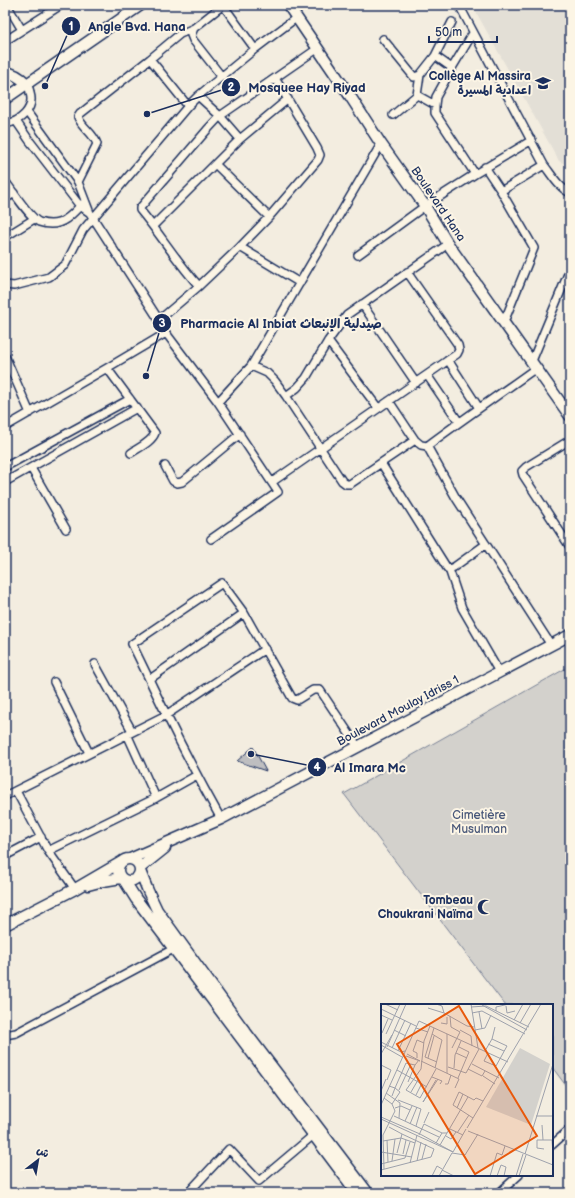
<svg xmlns="http://www.w3.org/2000/svg" width="575" height="1198" font-family="'Balsamiq Sans','Playpen Sans Arabic',sans-serif">
<rect width="100%" height="100%" fill="#f3ede0"/>
<filter id="ink" filterUnits="userSpaceOnUse"><feTurbulence type="fractalNoise" baseFrequency=".025" numOctaves="2"/><feDisplacementMap in="SourceGraphic" scale="8" xChannelSelector="R" yChannelSelector="G"/><feConvolveMatrix kernelMatrix="1 2 1 2 8 2 1 2 1" color-interpolation-filters="sRGB"/></filter>
<g filter="url(#ink)">
<!-- built -->
<path fill="#e3dfd6" d="M472,5H570V167L559,161Z"/>
<!-- green -->
<path fill="#d3d1cc" stroke="#778095" d="M570,666V1091L552,1067V1005H505L344,794Z"/>
<!-- building -->
<path fill="#bebec0" stroke="#1b2f5e" d="M253,747L266,771L237,761Z"/>
<g fill="none" stroke-linecap="round" stroke-linejoin="round">
<defs>
<path id="street" d="M7,5L22,30
M223,5L255,49
M459,5L544,165C552,175 558,187 570,193
M383,39L414,77L420,75L435,56L452,22
M5,41L61,5
M435,56L452,68
M150,59L180,34L194,28
M222,77L193,40L191,35L194,28L223,5
M417,95L435,105
M198,96L220,116L240,139
M393,115L417,95L420,75
M16,121L29,140L80,206L90,213L78,182L27,112
M5,124C20,122 35,109 30,93C30,90 28,86 27,84
M215,164L269,217
M485,167L501,191L534,248L504,322
M475,174L532,140
M5,181C12,190 30,218 39,222C48,225 58,225 66,219C72,215 77,209 82,204
M78,182L97,144C93,132 82,128 78,117L80,114L150,59L188,106
M501,191L544,165
M5,199L14,193
M90,213L159,320L166,333L218,402L278,492L211,539
M153,226L240,139L288,99
M5,237L34,219
M240,247L300,283
M358,255L425,206L475,174L439,119L435,113V105L436,97L452,68L473,33
M5,285L14,286L49,277L65,265L83,230L188,106L198,96L255,49L296,18
M199,286C177,262 161,235 140,210V208L207,130L220,116L317,49
M362,304L416,383
M159,320L199,286L240,247L269,217L318,160L320,155L317,148L275,78
M328,341L378,408
M5,356L30,413
M448,360L479,408
M532,361L570,269
M251,366L267,373L275,381L286,396L342,481L346,484H350L415,440L421,445L427,446C463,419 500,394 536,368
M107,368L155,433C152,442 138,448 131,453
M427,375L459,422
M286,396L297,388L306,378L328,341L347,315L448,244
M389,401L415,440
M218,402L251,366L381,144
M5,427L107,368L166,333
M570,440L526,467L522,471L523,475L570,547
M427,446L456,498L551,645
M381,463L447,568L449,569L454,567L486,544
M165,466L173,481L177,483L182,482L240,434
M5,467L130,399
M31,468L66,529
M5,482L137,408
M272,482L457,354L459,350L458,345L407,272
M449,569L462,608L499,672
M95,664L132,731
M150,679L244,613
M54,682L89,753
M127,734L156,798
M16,791L48,851L75,889
M5,796L166,715L265,649
M221,819C202,785 184,751 167,716C155,692 144,668 132,644L222,583L244,613L292,698L297,700L313,690H320L358,747
M48,851L156,798L197,775
M5,856L41,837
M5,1035L16,1033L177,947
M552,1145L570,1129
M188,1193L229,1149L259,1181L317,1132
M499,1193L519,1175"/>
<path id="secondary" d="M288,5L350,96L381,144L425,206L448,244L570,416
M5,72C14,73 20,77 27,84
M5,99L141,5
M118 870a11 11 0 1 1 22 0a11 11 0 1 1-22 0Z
M130,859L221,819L570,635
M140,868L165,848
M140,871L148,891L157,910L241,1026L368,1193
M124,880L136,899L174,949L357,1193
M88,885L103,881L121,878
M5,925L75,889L123,861"/>
</defs>
<!-- street casing -->
<use href="#street" stroke="#1b2f5e" stroke-width="10"/>
<!-- secondary casing -->
<use href="#secondary" stroke="#1b2f5e" stroke-width="13"/>
<!-- street -->
<use href="#street" stroke="#fcf5e5" stroke-width="7"/>
<!-- secondary -->
<use href="#secondary" stroke="#fcf5e5" stroke-width="10"/>
</g>
</g>
<!-- icons -->
<defs>
<symbol id="school-bare" viewBox="-9 -9 18 18"><path d="M0-5L7-2L0 1L-7-2ZM-4 1L0 2.5L4 1V4Q0 6-4 4Z" fill="#1b2f5e" stroke="#fcf5e5" stroke-width="2.5" paint-order="stroke"/></symbol>
<symbol id="mosque-bare" viewBox="-9 -9 18 18"><path d="M3.5-4.9A6 6 0 1 0 3.5 4.9A5 5 0 1 1 3.5-4.9Z" fill="#1b2f5e" stroke="#fcf5e5" stroke-width="2.5" paint-order="stroke"/></symbol>
</defs>
<g fill-rule="evenodd">
<use href="#school-bare" x="532" y="72" width="22" height="22"/>
<use href="#mosque-bare" x="474" y="896" width="22" height="22"/>
</g>
<g text-anchor="middle" dominant-baseline="central" stroke-width="4" stroke-linejoin="round" paint-order="stroke">
<!-- poi labels -->
<g font-size="12" font-weight="bold" fill="#1b2f5e" stroke="#fcf5e5" text-anchor="end">
<text x="531" y="76">Collège Al Massira<tspan x="531" dy="14">اعدادية المسيرة</tspan></text>
<text x="473" y="900">Tombeau<tspan x="473" dy="14">Choukrani Naïma</tspan></text>
</g>
<!-- street labels -->
<g font-size="12" fill="#1b2f5e" stroke="#fcf5e5">
<text transform="translate(438 204) rotate(56)">Boulevard Hana</text>
<text transform="translate(398 711) rotate(-28)">Boulevard Moulay Idriss 1</text>
</g>
<!-- park labels -->
<g font-size="12" fill="#49587a" stroke="#fcf5e5">
<text x="479" y="815">Cimetière<tspan x="479" dy="14">Musulman</tspan></text>
</g>
</g>
<!-- overview -->
<g transform="translate(381 1004)">
<rect width="172" height="172" fill="#f3ede0"/>
<path d="M139,44L169,60L150,121L105,103Z" fill="#d3d1cc"/>
<path fill="none" stroke="#9da1ac" stroke-width="1" d="M4,0L17,6M55,0L61,2L63,9M90,0L97,44M101,1L146,26M125,2L126,9L134,7M90,3L105,2L148,23M47,4L63,9L86,22L93,23M0,5L35,22M115,7V3L128,0M98,8L101,25M91,9L101,7L144,30M0,11L11,16M69,12L70,23L79,28L71,44M133,16L142,0M60,19L66,20V13M139,19L150,0M49,22L43,37L40,65L25,86L39,94L55,65M35,24L47,28M53,24L44,53L56,58M13,26L25,32M79,26L90,32L91,42M94,26L104,24L110,11M1,29L7,15M5,30L19,0M51,30L61,36L54,64M111,35L114,23M0,38L20,48L24,47M107,40L123,47M0,41L21,53M6,43L25,0M11,44L24,16M17,47L30,19M104,47L111,35L126,42L115,62L103,57L107,49M75,49L86,54M0,50L11,31M25,52L39,57L26,50M36,54V49L32,47L36,36L43,39M47,54L53,32M40,57L78,75L74,84M91,60L118,74M0,61L10,66L6,76M67,63L85,69L98,45M73,64L74,51L80,37M87,65L101,72L104,67M16,66L46,83M66,69V30M102,72L114,80M51,73L61,77L59,80M77,74L88,48L78,43M27,78L34,61M64,80H67L70,71M8,82L14,84L11,92M18,86L30,60M0,87L5,75M30,88L37,76M5,89L19,99L18,114M35,91L41,79M17,96L40,105L35,122M42,98L57,75M42,98L55,76M11,100L19,88L14,84L25,59L34,61L38,56M0,101L38,17L127,58M14,104L20,102L29,106M76,104L82,90M13,112L58,133M155,112H172M0,113L39,130L72,148L0,115M92,114L72,101L78,88L93,96L95,94L102,97M24,117L31,102M43,119L48,108M29,120L36,103M161,121L162,136M8,123L21,130M86,124L160,0M69,125L82,131M87,127L172,161M76,129L88,111M38,131L43,120L61,129M65,132L70,135L75,128M6,136L7,158M171,136L172,152M2,137L20,134L34,139M55,139L61,129H66M59,141L87,93M163,145L156,144V136H172M0,148L31,153M72,148L85,125M22,150L25,136M144,150L172,60M41,155L45,140M11,157L14,135M36,157L40,138M29,159L36,131M0,160L24,154L29,138M3,165L2,131L14,107L11,100L3,94M0,166L50,153L53,145L21,130L16,149M61,166L73,172M51,172L56,162L61,165M58,172L71,149L84,151L97,130M109,172L116,149L121,151L124,142M116,172L120,161L125,163L123,172M135,172L142,150M138,172L145,151"/>
<path fill="#e8590c" fill-opacity="0.15" stroke="#e8590c" stroke-width="2" d="M78,2L156,132L94,170L16,40Z"/>
<rect width="172" height="172" fill="none" stroke="#1b2f5e" stroke-width="2"/>
</g>
<!-- callouts -->
<path fill="none" stroke="#1b2f5e" stroke-width="1.5" d="M45 86L71 26M147 114L231 87M146 376L162 323M251 754L317 767"/>
<g fill="#1b2f5e" stroke="#fcf5e5" stroke-width="1.5">
<circle cx="45" cy="86" r="4"/>
<circle cx="147" cy="114" r="4"/>
<circle cx="146" cy="376" r="4"/>
<circle cx="251" cy="754" r="4"/>
<circle cx="71" cy="26" r="10"/>
<circle cx="231" cy="87" r="10"/>
<circle cx="162" cy="323" r="10"/>
<circle cx="317" cy="767" r="10"/>
</g>
<g font-size="12" text-anchor="middle" font-weight="bold" fill="#fff">
<text x="71" y="30">1</text>
<text x="231" y="91">2</text>
<text x="162" y="327">3</text>
<text x="317" y="771">4</text>
</g>
<g font-size="13" text-anchor="middle" font-weight="bold" fill="#1b2f5e" stroke="#fcf5e5" stroke-width="4" stroke-linejoin="round" paint-order="stroke">
<text x="137" y="31">Angle Bvd. Hana</text>
<text x="307" y="92">Mosquee Hay Riyad</text>
<text x="281" y="328">Pharmacie Al Inbiat صيدلية الإنبعاث</text>
<text x="370" y="772">Al Imara Mc</text>
</g>
<!-- margin -->
<rect width="575" height="1198" fill="none" stroke="#fcf5e5" stroke-width="20"/>
<rect x="10" y="10" width="555" height="1178" fill="none" stroke="#1b2f5e" stroke-width="1.5" filter="url(#ink)"/>
<!-- north arrow -->
<g transform="translate(38 1160) rotate(31)" stroke="#fcf5e5" stroke-width="3" paint-order="stroke">
<path d="M0-3L7 15L0 10L-7 15Z" fill="#1b2f5e"/>
<text y="-6" font-size="11" font-weight="bold" text-anchor="middle" fill="#1b2f5e">ش</text>
</g>
<!-- scale -->
<path d="M429 36v6h68v-6" fill="none" stroke="#1b2f5e" stroke-width="2"/>
<text x="435" y="36" font-size="12" fill="#1b2f5e" stroke="#fcf5e5" stroke-width="3" paint-order="stroke">50 m</text>
</svg>
